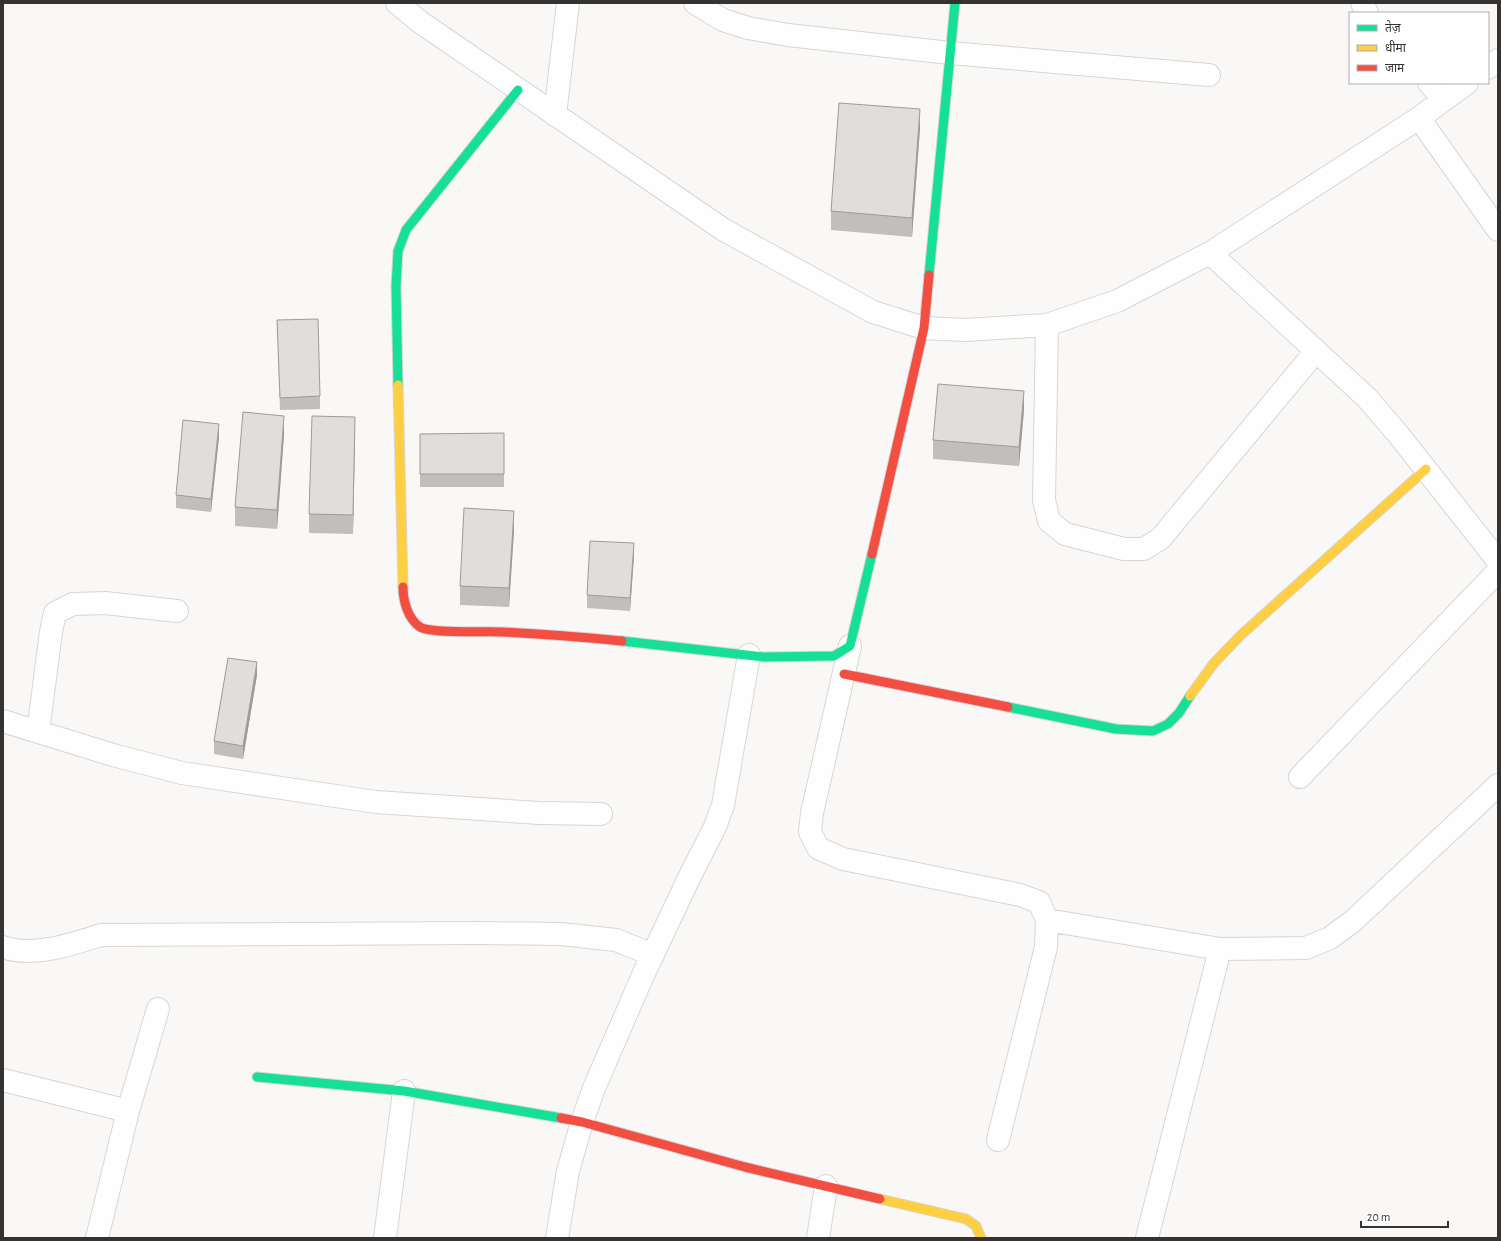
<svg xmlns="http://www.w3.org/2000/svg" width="1501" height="1241" font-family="'Alegreya Sans','Noto Sans Devanagari',sans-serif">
<rect width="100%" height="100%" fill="#faf8f6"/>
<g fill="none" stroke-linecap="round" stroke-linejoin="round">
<defs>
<path id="street" d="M397,3L420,22L724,230L873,312L924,328L965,330L1047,325L1117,301L1210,253L1419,118L1467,83
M695,3L723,20L748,28L788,35L950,53L1209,75
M1362,3L1367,13
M1488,68L1498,60
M1429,83L1444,100
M555,115L568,3
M1419,118L1498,230
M1210,253L1367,398L1398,434L1498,561
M1047,325L1044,500L1049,521L1065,534L1124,549H1144L1161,538L1316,351
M850,646L812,813L810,832L818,848L843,859L1020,895L1039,902L1047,920L1046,947L998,1140
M3,721L113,755L182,773L376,802L539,813L601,814
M38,732L51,632L55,613L73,604L105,603L177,611
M1300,777L1498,571
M1047,920L1220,949L1306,948L1330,938L1353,921L1498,785
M3,947C33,958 72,944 101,935L479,933L561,934L616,940L653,955
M3,1080L128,1111
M97,1238L128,1111L158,1009
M385,1238L404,1091
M557,1238L568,1171L582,1122L594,1088L644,973L690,876L715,827L723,805L749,655
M818,1238L826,1186
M1147,1238L1220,949"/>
<path id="fast" d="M929,275L955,3
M398,385L396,286L398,251L406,230L518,90
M622,641L764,657L834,656L850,646L872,554
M1008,707L1116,729L1153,731L1168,724L1179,713L1190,696
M257,1077L404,1091L561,1118"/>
<path id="slow" d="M398,385L403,587
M1190,696L1214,663L1241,635L1426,469
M880,1199L966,1219L976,1226L981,1238"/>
<path id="jam" d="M872,554L924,328L929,275
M403,587C403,601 408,619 420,627C431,634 487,631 503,632C543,634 583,637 622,641
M844,674L1008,707
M561,1118L582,1122L745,1167L880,1199"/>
</defs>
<!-- street casing -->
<use href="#street" stroke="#d7d6d4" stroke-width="24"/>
<!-- fast casing -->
<use href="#fast" stroke="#d7d6d4" stroke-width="11"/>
<!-- slow casing -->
<use href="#slow" stroke="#d7d6d4" stroke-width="11"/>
<!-- jam casing -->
<use href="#jam" stroke="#d7d6d4" stroke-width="11"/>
<!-- street -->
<use href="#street" stroke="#fefefe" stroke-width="22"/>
<!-- fast -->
<use href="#fast" stroke="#16e098" stroke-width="9"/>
<!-- slow -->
<use href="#slow" stroke="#ffcf43" stroke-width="9"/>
<!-- jam -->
<use href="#jam" stroke="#f24e42" stroke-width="9"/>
</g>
<!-- wall -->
<path fill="#c0bfbd" d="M920,128L912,237L831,230V211Z
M277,320L320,396V409L280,410Z
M1024,410L1019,466L933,459V440Z
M504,433V487H420V434Z
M284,435L277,529L235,526V507Z
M355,436L353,534L309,533V514Z
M219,437L211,512L176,508V495Z
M514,530L509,607L460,605V586Z
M634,556L630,611L587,608V595Z
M257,675L243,759L214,754V741Z"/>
<!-- shaded-wall -->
<path fill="#9c9b9a" d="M920,109V128L912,237V218Z
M1024,391V410L1019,466V447Z
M284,416V435L277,529V510Z
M355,417V436L353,534V515Z
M219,424V437L211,512V499Z
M514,511V530L509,607V588Z
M634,543V556L630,611V598Z
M257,662V675L243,759V746Z"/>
<!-- building -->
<path fill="#dfdedc" stroke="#9c9b9a" d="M839,103L920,109L912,218L831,211Z
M318,319L320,396L280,398L277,320Z
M938,384L1024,391L1019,447L933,440Z
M243,412L284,416L277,510L235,507Z
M312,416L355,417L353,515L309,514Z
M183,420L219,424L211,499L176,495Z
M504,433V474H420V434Z
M464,508L514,511L509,588L460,586Z
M590,541L634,543L630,598L587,595Z
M228,658L257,662L243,746L214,741Z"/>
<!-- border -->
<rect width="1501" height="1241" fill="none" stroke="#343332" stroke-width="8"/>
<!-- legend -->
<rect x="1349" y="12" width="140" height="72" fill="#ffffff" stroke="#aeadad"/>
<rect x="1357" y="25" width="20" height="6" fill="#16e098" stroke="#aeadad"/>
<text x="1385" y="32" font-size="12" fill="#343332">तेज़</text>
<rect x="1357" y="45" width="20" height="6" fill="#ffcf43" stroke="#aeadad"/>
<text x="1385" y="52" font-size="12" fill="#343332">धीमा</text>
<rect x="1357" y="65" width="20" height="6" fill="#f24e42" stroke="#aeadad"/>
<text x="1385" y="72" font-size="12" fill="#343332">जाम</text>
<!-- scale -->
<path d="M1361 1221v6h87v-6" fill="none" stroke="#343332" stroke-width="2"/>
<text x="1367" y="1221" font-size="12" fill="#343332" stroke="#ffffff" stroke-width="3" paint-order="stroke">20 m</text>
</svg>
